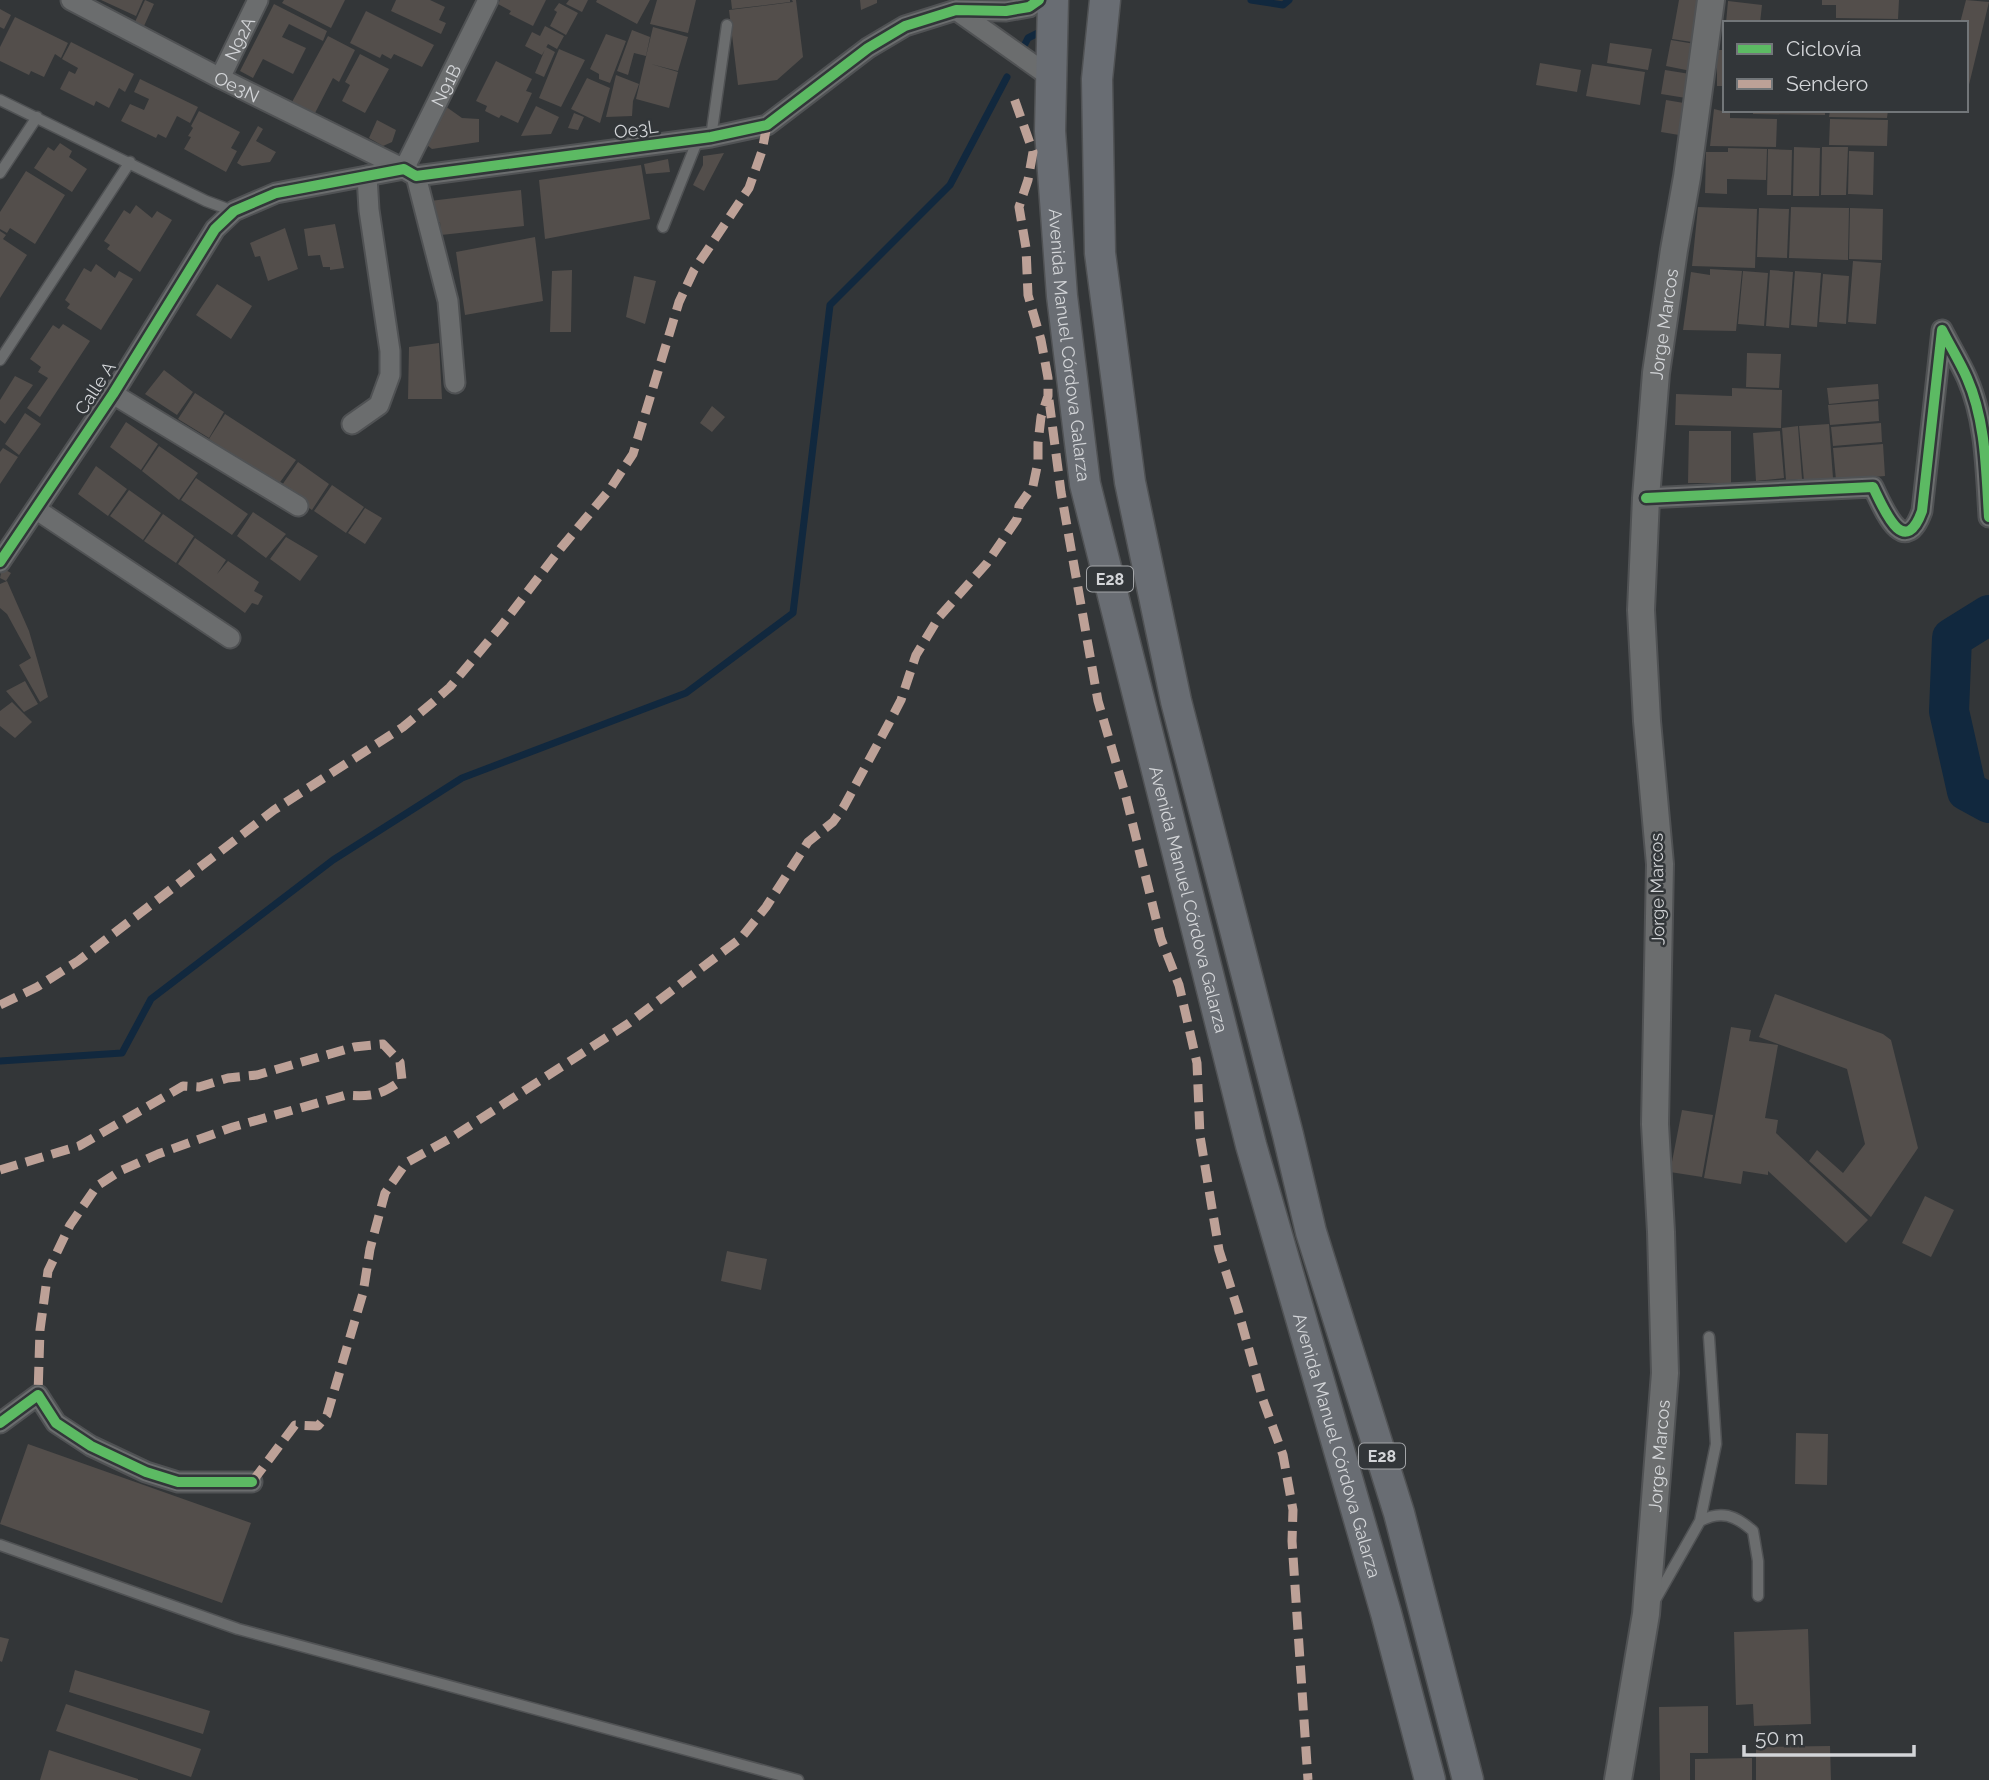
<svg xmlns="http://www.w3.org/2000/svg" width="1989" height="1780" font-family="Raleway,sans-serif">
<rect width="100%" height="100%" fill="#333638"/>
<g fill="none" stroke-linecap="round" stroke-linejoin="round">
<!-- stream -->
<path stroke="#11283e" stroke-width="7" d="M1251,0L1283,5L1289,0
M1025,44L1028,38L1044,30
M0,1061L122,1053L151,999L333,860L462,778L686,693L793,613L830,305L950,185L1007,77"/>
<!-- river -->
<path stroke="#11283e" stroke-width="40" d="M1989,615L1952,638L1949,711L1967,791L1989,803"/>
</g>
<!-- building -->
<path fill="#534e4b" d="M101,0H143L136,16Z
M145,0L154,4L144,26L135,22Z
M284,0H345L331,28L282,3Z
M396,0H430L445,7L439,20L446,23L441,34L391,11Z
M500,0H546L533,26L509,14L511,11L498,4Z
M569,0H588L582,12L566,4Z
M597,0H650L637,24L596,2Z
M657,0H696L688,33L650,24Z
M731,0H790V2L732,9Z
M792,0H796L803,57L777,80L738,85L729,10L793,2Z
M860,0H877V3L861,10Z
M1679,0H1699L1692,42L1672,39Z
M1822,0H1899L1898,19L1836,18V5H1822Z
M1966,0L1989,2L1967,93L1966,23H1960Z
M1728,1L1762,5L1760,23H1726Z
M559,3L578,13L566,35L550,26L557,12L554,10Z
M274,4L327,31L323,41L289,24L282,37L306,48L293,74L263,59L253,78L240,71Z
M0,9L11,15L4,29L0,27Z
M366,11L434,45L422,67L394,54L391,59L382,54L380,58L350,43Z
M15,17L68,43L61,58L55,54L44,77L31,71L29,75L0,61V47Z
M545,26L564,36L557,49L548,44L542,55L525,46L532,32L540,36Z
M653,27L688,37L678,71L651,64L678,72L669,108L636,99Z
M632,30L650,37L646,56L634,53L628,75L617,71Z
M606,34L626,41L610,83L599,79V74L590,69Z
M328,36L355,50L339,82L333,78L315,113L292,102Z
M1671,40L1695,44L1691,71L1666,66Z
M71,42L134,74L125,92L119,88L109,108L96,101L94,106L60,89L69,71L75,74L78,68L62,59Z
M1610,43L1652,49L1648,70L1607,63Z
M546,47L555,52L544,77L535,73Z
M559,49L585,60L561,107L539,98Z
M1717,50H1725V86H1717Z
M360,54L389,69L365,113L342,101L350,85L345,82Z
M496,61L532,79L526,91L532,93L518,123L501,115L499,118L485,111L487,106L476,101Z
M1540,63L1581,70L1577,92L1536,85Z
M1592,64L1645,72L1640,105L1586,96Z
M1665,70L1690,74L1686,98L1661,94Z
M616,75L639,84L633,101L632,116L606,117Z
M587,78L610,88L600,123L571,109Z
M140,79L198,107L190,123L177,116L166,138L158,134L156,138L121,121L130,104L144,110L149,99L134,92Z
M1666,100L1684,103L1679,135L1661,132Z
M445,106L462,118L479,119V142L432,149L427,145Z
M536,106L559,117L551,134L521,136Z
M1714,109L1730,113V118L1777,119L1776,147L1710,146Z
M1753,110H1825V115L1753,114Z
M1830,110H1888L1887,118L1829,117Z
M199,111L240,132L231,148L237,151L226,172L184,149L191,137L188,136L193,128L191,126Z
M574,113L584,117L578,130L568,128Z
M1830,119L1888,120L1887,146L1829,145Z
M377,120L396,130L392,142L383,146L369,138Z
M258,126L263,129L256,141L276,152L270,162L242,166L237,163Z
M60,143L72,151L69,157L87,169L72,192L34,168L48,147L54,151Z
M1794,147L1820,148L1819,196H1793Z
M1822,147H1848L1846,195H1821Z
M1728,148L1767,149L1766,180L1727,179V194L1705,193L1706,152H1728Z
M1768,149L1792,150L1791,195H1767Z
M1849,151L1874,152L1873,195L1848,194Z
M724,153L704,191L693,185L703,165V156Z
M668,159L670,172L646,174L644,164Z
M641,165L650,219L545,239L539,180Z
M26,171L65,195L35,244L10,228L7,233L0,229V212Z
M521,190L524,226L441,235L440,222L432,223L430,201Z
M136,205L152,218L157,211L172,220L140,272L107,249L110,245L104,241L124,210L130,214Z
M1698,207L1757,209L1755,268L1692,266Z
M1791,207L1849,208L1848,260L1789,258Z
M1759,208L1789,209L1787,258L1757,257Z
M1850,208L1883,209L1882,260L1849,259Z
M335,224L344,268L330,270V267H323L320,255L308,256L304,229Z
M285,228L298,269L268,281L260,256L255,257L250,243Z
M0,231L6,235L3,239L27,255L0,298Z
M535,237L543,301L465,315L456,252Z
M1853,261L1881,263L1876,324L1848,322Z
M96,264L115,278L119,271L133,279L101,330L67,308L70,304L65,300L84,268L91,272Z
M1710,269L1742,271L1736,331L1683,330L1691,272L1710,275Z
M572,270L571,332H550L552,271Z
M1770,270L1793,272L1789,328L1766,326Z
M1743,271L1768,273L1764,326L1738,324Z
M1795,271L1821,273L1817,327L1791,325Z
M1823,274L1849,276L1846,324L1819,322Z
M634,276L656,281L645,324L626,317Z
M217,284L252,306L231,339L196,315Z
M63,324L90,341L40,417L27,408L48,378L38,372L41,367L30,359L53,325L59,329Z
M439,343L442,399H408L409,347Z
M1747,353L1781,354L1779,388L1746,387Z
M164,370L193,392L177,415L145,394Z
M15,376L33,385L5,424L0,420V400Z
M1878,384L1879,399L1829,404L1827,388Z
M1732,388L1782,390L1781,428L1675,425L1676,394L1732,396Z
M195,393L224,412L209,438L178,419Z
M1878,401L1879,421L1830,425L1828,405Z
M712,406L725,417L712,432L700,423Z
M25,413L41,424L19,455L5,444Z
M225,414L296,460L278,485L209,439Z
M126,422L158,444L141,470L110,447Z
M1881,423L1882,442L1833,446L1831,427Z
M1829,424L1833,478L1804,481L1799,426Z
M1798,426L1802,479L1786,480L1782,428Z
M1689,431H1731V483H1688Z
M1780,431L1784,478L1756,481L1753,433Z
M1883,444L1885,476L1836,480L1833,448Z
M159,446L198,473L179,500L142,471Z
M3,448L18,457L0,484V452Z
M298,462L329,484L312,510L280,488Z
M96,466L127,489L108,516L78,494Z
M196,478L248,514L232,535L181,500Z
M332,485L364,507L346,533L314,511Z
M129,490L161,513L143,540L110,516Z
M365,508L382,518L365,544L348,533Z
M253,512L286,534L266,558L237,536Z
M163,514L194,536L176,563L144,541Z
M286,537L318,556L300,581L270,559Z
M195,538L226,560L217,574L228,561L259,582L254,591L263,596L258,605L252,603L245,613L178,564Z
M2,568L11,573L6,581L0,578Z
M7,581L29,631L48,697L40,702L19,665L31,658L7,614L0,608V584Z
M25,681L38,704L24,712L6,691Z
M12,702L32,722L15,738L0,726V711Z
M1775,994L1883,1034L1891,1040L1918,1148L1871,1217L1809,1161L1817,1150L1843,1173L1865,1144L1847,1069L1759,1037Z
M1731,1027L1751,1030L1749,1041L1778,1045L1765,1118L1778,1120L1776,1133L1868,1220L1846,1243L1768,1171V1175L1743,1171L1741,1184L1704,1178Z
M1682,1110L1713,1115L1702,1177L1670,1172Z
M1925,1196L1954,1210L1931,1257L1902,1243Z
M727,1251L767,1259L761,1290L721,1281Z
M1796,1433L1828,1434L1827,1485L1795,1484Z
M28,1444L251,1523L222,1603L0,1524Z
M1808,1629L1811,1724L1754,1726L1753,1704L1736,1705L1734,1632Z
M0,1637L9,1639L2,1662L0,1661Z
M75,1670L210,1711L203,1734L69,1692Z
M66,1704L201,1749L191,1777L56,1731Z
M1708,1706V1753H1690V1780H1660L1659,1707Z
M1830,1746L1831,1780H1756V1747Z
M49,1750L138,1779V1780H40Z
M1752,1758V1780H1695V1759Z"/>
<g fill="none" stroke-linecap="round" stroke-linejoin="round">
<defs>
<path id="service" d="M0,100L206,201L233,211
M711,137L727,25
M0,173L37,117
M663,227L698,139
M0,360L130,162
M1700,1521C1721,1510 1735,1515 1753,1531L1758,1561V1596
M0,1545L238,1629L798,1780
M1654,1602L1700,1521L1716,1444L1709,1337"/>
<g id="minor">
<path id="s1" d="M71,0L220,78L404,169L488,0"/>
<path d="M956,10L1052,78"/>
<path id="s2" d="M220,78L258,0"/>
<path d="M416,176L448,301L455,383"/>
<path d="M113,394L298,506"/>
<path d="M352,424L379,405L390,375V351L369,210L367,176"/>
<path d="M1646,498L1873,487C1883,507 1904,561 1922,511L1942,330C1950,346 1960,362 1967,378C1986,421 1986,471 1989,517"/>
<path d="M37,510L230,638"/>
<path d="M0,562L113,394L215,229L234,211L276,193L404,169L416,176L711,137L767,125L868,48L905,26L956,10L1006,11L1029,7L1039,0"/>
<path d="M0,1423L38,1395L56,1423L91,1446L146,1472L178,1482H252"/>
</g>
<g id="secondary">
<path id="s3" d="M1618,1780L1646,1614L1665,1373L1661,1232L1655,1124L1660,864L1647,721L1641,610L1646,498L1656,373L1674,250L1687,177L1711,0"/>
</g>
<g id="primary">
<path id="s4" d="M1053,0L1050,131L1062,296L1085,484L1251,1145L1386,1613L1430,1780"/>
<path d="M1105,0L1097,79L1100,253L1130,482L1176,701L1288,1135L1311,1232L1399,1513L1468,1780"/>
</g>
</defs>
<!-- service casing -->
<use href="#service" stroke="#505254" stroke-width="13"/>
<!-- minor casing -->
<use href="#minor" stroke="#505254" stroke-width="23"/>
<!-- secondary casing -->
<use href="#secondary" stroke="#505254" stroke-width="30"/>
<!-- primary casing -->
<use href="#primary" stroke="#505254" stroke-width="33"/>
<!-- service -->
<use href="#service" stroke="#6b6d6e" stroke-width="10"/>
<!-- minor -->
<use href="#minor" stroke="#6b6d6e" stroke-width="19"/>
<!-- secondary -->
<use href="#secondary" stroke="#6b6d6e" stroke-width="26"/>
<!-- primary -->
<use href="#primary" stroke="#696d73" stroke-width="30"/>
<!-- quiet -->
<path stroke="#bda197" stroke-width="9" stroke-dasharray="18 9" stroke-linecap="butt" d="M1049,400L1061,492L1098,701L1126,797L1161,939L1179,985L1197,1063L1200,1136L1219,1250L1238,1310L1263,1400L1283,1455L1293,1510L1292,1541L1308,1780
M0,1005L37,987L78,961L274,810L403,727L432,703L450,687L502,625L561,548L610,489L633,454L679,302L694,270L749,188L762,151L767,125
M0,1170L79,1146L183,1086L199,1087L228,1078L257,1075L354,1047L383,1044L400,1062L402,1080C382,1095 371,1097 346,1095L233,1127L158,1154L120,1171L97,1186L70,1225L48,1271L40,1330L38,1395
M252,1482L295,1425L318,1426L327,1415L363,1293L370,1249L385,1193L406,1163L451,1138L629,1023L741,938L766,907L808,842L833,822L843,808L889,723L901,700L916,655L939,617L987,563L1017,519L1019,506L1033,486L1038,462V443L1041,417L1048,396V378L1041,340L1028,295L1026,248L1019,207L1028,180L1033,152L1014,98"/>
<defs>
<path id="cycleway" d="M1646,498L1873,487C1883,507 1904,561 1922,511L1942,330C1950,346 1960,362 1967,378C1986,421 1986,471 1989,517
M0,562L113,394L215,229L234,211L276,193L404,169L416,176L711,137L767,125L868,48L905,26L956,10L1006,11L1029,7L1039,0
M0,1423L38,1395L56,1423L91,1446L146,1472L178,1482H252"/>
</defs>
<!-- cycleway casing -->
<use href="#cycleway" stroke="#323639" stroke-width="15"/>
<!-- cycleway -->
<use href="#cycleway" stroke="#5cba63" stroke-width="10"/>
</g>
<g text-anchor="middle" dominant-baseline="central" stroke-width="5" stroke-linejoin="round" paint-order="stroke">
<!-- shield labels -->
<g fill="#323639" stroke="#a3a5a8" stroke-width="2">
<rect x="1087" y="566.5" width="46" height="25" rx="5"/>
<rect x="1359" y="1443.5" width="46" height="25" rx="5"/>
</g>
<g font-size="16" font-weight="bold" fill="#d3d5d8">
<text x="1110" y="579">E28</text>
<text x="1382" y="1456">E28</text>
</g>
<!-- street labels -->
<g font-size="18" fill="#d3d5d8" stroke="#323639">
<text stroke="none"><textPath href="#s2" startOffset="44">N92A</textPath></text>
<text stroke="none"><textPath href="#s1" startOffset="467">N91B</textPath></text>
<text stroke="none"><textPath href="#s1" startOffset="187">Oe3N</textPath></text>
<text transform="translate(636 129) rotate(-8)">Oe3L</text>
<text stroke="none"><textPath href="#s3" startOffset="1461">Jorge Marcos</textPath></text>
<text stroke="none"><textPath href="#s4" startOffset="346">Avenida Manuel Córdova Galarza</textPath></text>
<text transform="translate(95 388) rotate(-57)">Calle A</text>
<text transform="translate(1657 889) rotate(-91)">Jorge Marcos</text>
<text stroke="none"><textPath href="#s4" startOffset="914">Avenida Manuel Córdova Galarza</textPath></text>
<text stroke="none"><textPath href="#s4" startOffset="1480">Avenida Manuel Córdova Galarza</textPath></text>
<text stroke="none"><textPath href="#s3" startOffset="327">Jorge Marcos</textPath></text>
</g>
</g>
<!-- legend -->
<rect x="1723" y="21" width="245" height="91" fill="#323639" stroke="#727679" stroke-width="2"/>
<rect x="1737" y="44" width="35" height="10" fill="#5cba63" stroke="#727679" stroke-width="2"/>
<text x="1786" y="56" font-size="21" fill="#d3d5d8">Ciclovía</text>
<rect x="1737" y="79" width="35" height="10" fill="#bda197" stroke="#727679" stroke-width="2"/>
<text x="1786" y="91" font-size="21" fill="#d3d5d8">Sendero</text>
<!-- scale -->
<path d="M1744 1745v10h170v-10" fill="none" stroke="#d3d5d8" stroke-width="3.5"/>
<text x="1755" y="1745" font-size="21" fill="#d3d5d8" stroke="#323639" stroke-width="5" paint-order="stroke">50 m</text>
</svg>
